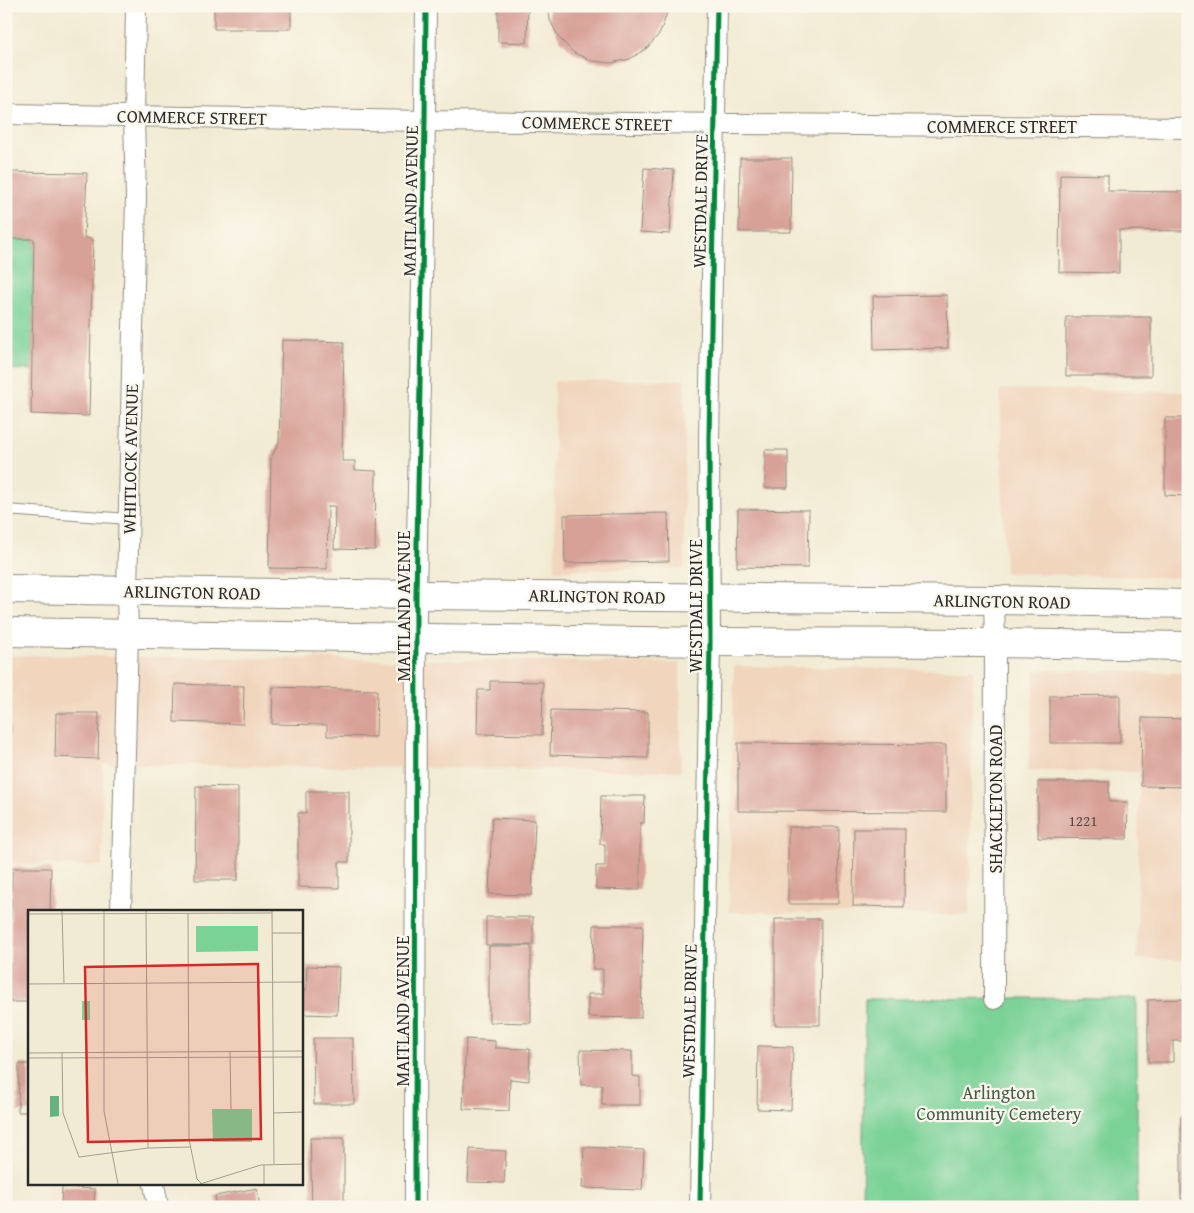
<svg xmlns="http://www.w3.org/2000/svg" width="1194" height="1213" font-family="'Gentium Book Plus',serif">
<rect width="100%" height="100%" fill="#fbf7ec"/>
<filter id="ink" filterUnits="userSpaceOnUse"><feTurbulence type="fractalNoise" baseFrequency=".02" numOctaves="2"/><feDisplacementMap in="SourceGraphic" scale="10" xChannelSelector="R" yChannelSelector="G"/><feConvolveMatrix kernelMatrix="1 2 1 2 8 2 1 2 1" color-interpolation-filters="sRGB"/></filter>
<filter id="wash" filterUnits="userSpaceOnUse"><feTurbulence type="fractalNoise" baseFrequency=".0096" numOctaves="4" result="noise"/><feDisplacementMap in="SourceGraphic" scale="20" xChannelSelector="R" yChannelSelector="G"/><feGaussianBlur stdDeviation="1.12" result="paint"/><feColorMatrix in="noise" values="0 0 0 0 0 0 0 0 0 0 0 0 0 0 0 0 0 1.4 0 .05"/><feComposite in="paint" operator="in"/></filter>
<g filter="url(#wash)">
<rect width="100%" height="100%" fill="#f2ebd3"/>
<!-- built -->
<path fill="#f1d5bd" d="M685,380L684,568L555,570L554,381Z
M1000,389L1188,392V578L1005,573Z
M6,655L680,663L681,771L103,764L102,866L6,864Z
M734,666L973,670L969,915L729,912Z
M1035,670L1188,673V960L1137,959L1139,772L1028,771Z"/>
<!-- green -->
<path fill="#7ad297" stroke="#527e61" d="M6,239H34L32,370L6,369Z
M1026,998L1137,999V1207H862L865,999Z"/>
<g id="blocks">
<!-- building -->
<path fill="#d8a197" d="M214,6H291V29H214Z
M498,6H528L527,43L498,42Z
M548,6H667L666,16L660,33L647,48L630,59L611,63L592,61L574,53L559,38L550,20Z
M740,158H792L791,232H739Z
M644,168L674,170L670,234L640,232Z
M6,172L87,173L84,237L93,240L89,416L31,414L34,239H6Z
M1060,174L1108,175V191L1188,192V231L1119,230V273L1059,272Z
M947,295L948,348L874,350L873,296Z
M1066,317H1151V376H1066Z
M282,340L344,342L342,461H355V470L376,471L375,550L334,549L335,506H328L327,569L269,568L271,458L279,442Z
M6,369H9V401H6Z
M1165,418H1188V496L1165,495Z
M765,450H788V488H765Z
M738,509L809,510L808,568L737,567Z
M668,513L669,561L565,563L564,515Z
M490,681L543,682L542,735L477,734L478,690H490Z
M6,682H8L10,735H6Z
M175,684L244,686L243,724L174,722Z
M273,687L377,690L376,737L327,736V725L272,724Z
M1120,695V743H1050V696Z
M551,710L648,712V758L550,755Z
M56,713H99L98,759L55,757Z
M1142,718L1188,719V787L1141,786Z
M738,743L946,745V812L738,811Z
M1038,782H1109V802H1128L1127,839L1038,838Z
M196,786L238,787V880H195Z
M306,791H349V862H339V888L298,887V813H306Z
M601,796H645L644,823H640V890L596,889V866H605V844H600Z
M492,818L535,820L532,895L489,894Z
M788,827H839L838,904H788Z
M854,829H905L904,907L853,906Z
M12,868H51L50,912H29V1002H9Z
M486,917H533V945H486Z
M775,919H821L820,1025H775Z
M594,925H643L641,1018L588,1017V994H603V969H593Z
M489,946H531V1023L489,1022Z
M307,966L339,967L337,1015L301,1014V990H306Z
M1186,976H1188V990H1186Z
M1188,999V1041H1173V1062H1148V1000Z
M313,1038H353L354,1104H314Z
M466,1039L495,1041V1048L530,1049L529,1081L510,1079L509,1111L463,1109Z
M758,1046L793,1047L791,1110L757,1109Z
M580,1050L632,1051V1076L640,1077V1105H602V1085H581Z
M19,1064H29V1112H18Z
M1181,1116H1188V1198L1181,1199Z
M310,1138H344V1207H312Z
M584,1147L644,1150L642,1190L582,1188Z
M470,1149L506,1151L504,1183L468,1182Z
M62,1187L95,1189L94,1207H61Z
M257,1188L260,1207H217L215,1196Z"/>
</g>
</g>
<g filter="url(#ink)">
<use href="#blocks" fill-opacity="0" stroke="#8e8b7f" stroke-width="1"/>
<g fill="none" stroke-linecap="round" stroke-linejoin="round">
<defs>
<path id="lane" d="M6,510L129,519"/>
<path id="street" d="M6,114L425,121L1188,128
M994,600L995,643L994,999
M121,912L128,633L127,591L136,197L134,116L136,6
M154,1184L158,1207
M415,1207L416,595L425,121L426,6
M700,1207L710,642L709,439L717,6"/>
<path id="secondary" d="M6,589L416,595L994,600L1188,604
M6,632L710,642L995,643L1188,646"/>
</defs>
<!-- lane casing -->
<use href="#lane" stroke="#8e8b7f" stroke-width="12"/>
<!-- street casing -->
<use href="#street" stroke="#8e8b7f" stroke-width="22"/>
<!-- secondary casing -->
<use href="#secondary" stroke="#8e8b7f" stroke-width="30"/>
<!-- lane -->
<use href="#lane" stroke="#fff" stroke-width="10"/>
<!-- street -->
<use href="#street" stroke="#fff" stroke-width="20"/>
<!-- secondary -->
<use href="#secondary" stroke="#fff" stroke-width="28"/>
<defs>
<path id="cycleway" d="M415,1207L416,595L425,121L426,6
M700,1207L710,642L709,439L717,6"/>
</defs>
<!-- cycleway casing -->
<use href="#cycleway" stroke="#fbf7ec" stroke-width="8"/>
<!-- cycleway -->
<use href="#cycleway" stroke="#00873e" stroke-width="5"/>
</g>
</g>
<g text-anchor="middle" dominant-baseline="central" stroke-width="4.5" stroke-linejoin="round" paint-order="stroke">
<!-- number labels -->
<g font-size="15" fill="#564846">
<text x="1083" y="820">1221</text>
</g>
<!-- street labels -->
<g font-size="18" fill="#2b2b2b" stroke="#fbf7ec">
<text transform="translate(192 117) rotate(1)">COMMERCE STREET</text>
<text transform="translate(597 123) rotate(1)">COMMERCE STREET</text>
<text x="1002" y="126">COMMERCE STREET</text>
<text transform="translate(410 201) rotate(-89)">MAITLAND AVENUE</text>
<text transform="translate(700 201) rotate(-89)">WESTDALE DRIVE</text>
<text transform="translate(130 459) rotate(-89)">WHITLOCK AVENUE</text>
<text transform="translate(192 592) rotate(1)">ARLINGTON ROAD</text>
<text transform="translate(597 596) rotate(1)">ARLINGTON ROAD</text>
<text transform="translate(1002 601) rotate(1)">ARLINGTON ROAD</text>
<text transform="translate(403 606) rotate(-90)">MAITLAND AVENUE</text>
<text transform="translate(695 606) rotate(-90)">WESTDALE DRIVE</text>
<text transform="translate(995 799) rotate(-90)">SHACKLETON ROAD</text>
<text transform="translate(402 1011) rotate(-90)">MAITLAND AVENUE</text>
<text transform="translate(689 1011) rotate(-89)">WESTDALE DRIVE</text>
</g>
<!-- park labels -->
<g font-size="18" fill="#435d4b" stroke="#fbf7ec">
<text x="999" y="1092">Arlington<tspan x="999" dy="21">Community Cemetery</tspan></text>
</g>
</g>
<!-- overview -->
<g transform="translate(28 910)">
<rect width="275" height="275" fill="#f2ebd3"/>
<path d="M168,16H230V41L168,42ZM54,91H62V110H54ZM184,199H224V232H185Z" fill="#7ad297"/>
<path d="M22,186H31V206L22,207Z" fill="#63b480"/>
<path fill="none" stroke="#a29e90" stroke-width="1" d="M34,1L36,73M76,1V201L90,274M118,1L120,238M244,1L246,254M160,3L161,229L169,269L174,274M0,4L244,3M244,23H275M0,74L275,72M202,141L203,199M34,142L35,203L51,247L120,238L162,237M0,143L275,141M0,148L275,147M246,203L275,202M236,255V274M172,274L233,255L275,254"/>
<path fill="#d62828" fill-opacity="0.15" stroke="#d62828" stroke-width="2.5" d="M230,54L233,229L60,232L57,57Z"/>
<rect width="275" height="275" fill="none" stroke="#2b2b2b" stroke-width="2.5"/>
</g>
<!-- margin -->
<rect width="1194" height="1213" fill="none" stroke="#fbf7ec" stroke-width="25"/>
</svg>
